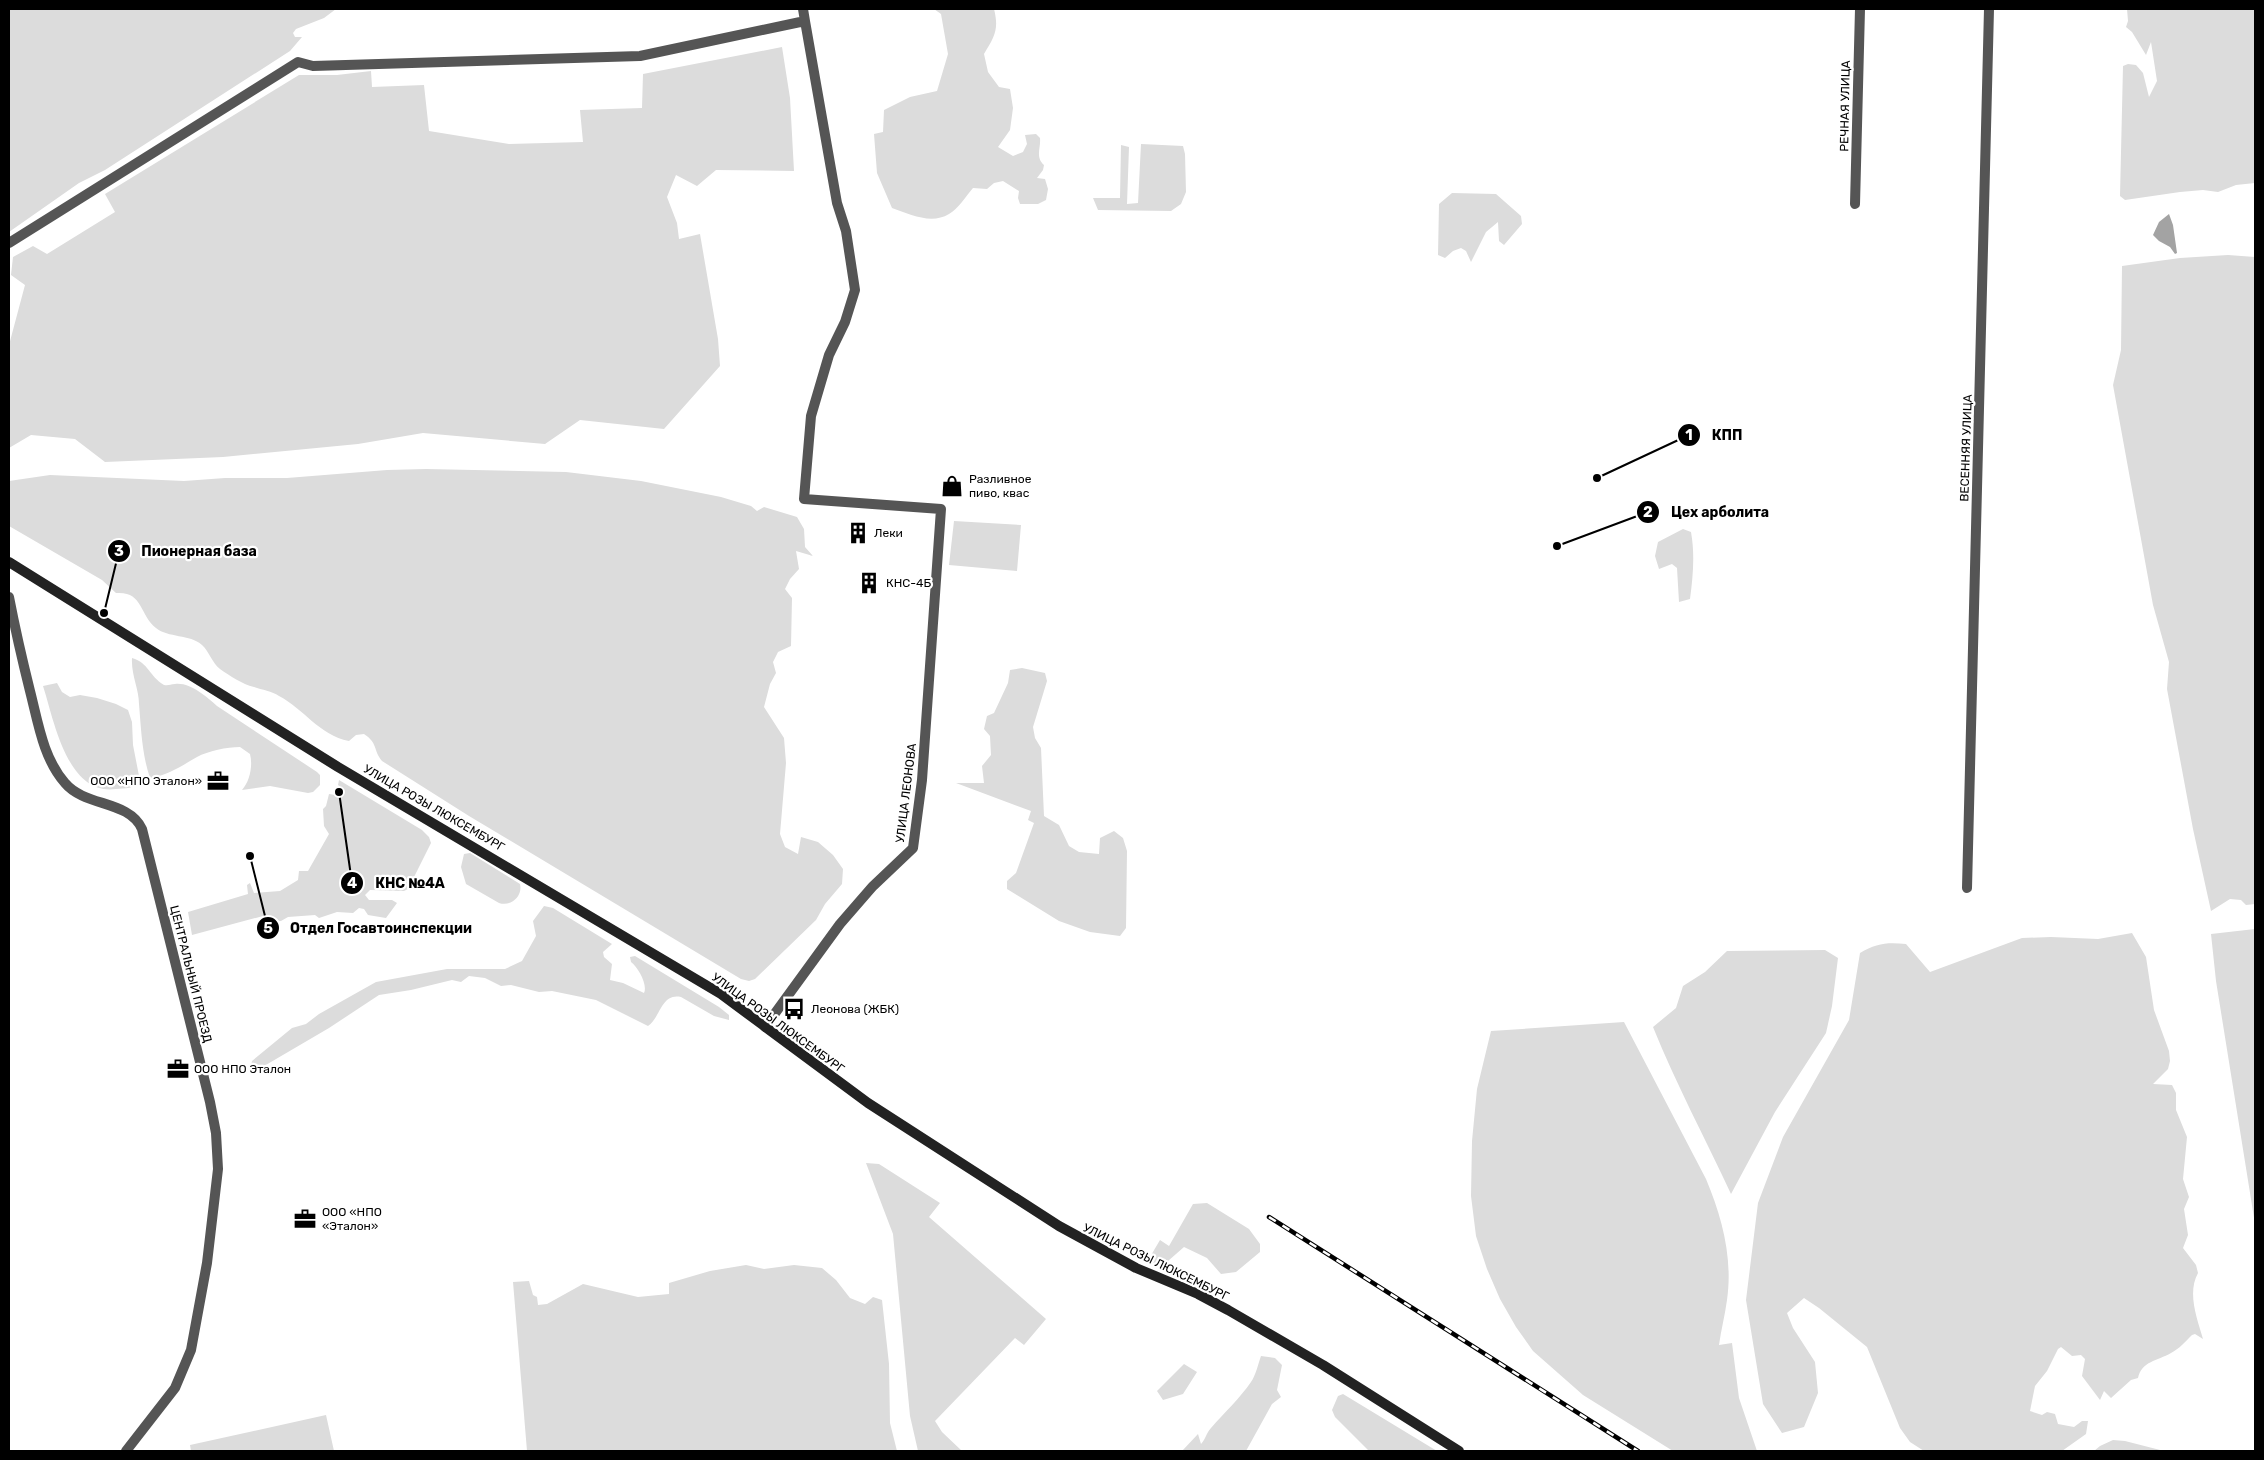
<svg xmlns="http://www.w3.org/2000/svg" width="2264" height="1460" viewBox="0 0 2264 1460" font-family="Rubik,sans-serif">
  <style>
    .green { fill: #dcdcdc }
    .water { fill: #a3a3a3 }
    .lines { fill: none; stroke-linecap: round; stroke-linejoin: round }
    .street { stroke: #555; stroke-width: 10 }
    .secondary { stroke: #222; stroke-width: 10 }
    .rail-casing { stroke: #000; stroke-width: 4.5 }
    .rail { stroke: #fff; stroke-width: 2.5; stroke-dasharray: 8; stroke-linecap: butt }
    .labels { text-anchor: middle; stroke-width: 4.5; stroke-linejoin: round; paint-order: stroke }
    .street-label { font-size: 12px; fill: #000; stroke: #fff }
    .poi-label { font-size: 12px; fill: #000; stroke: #fff; text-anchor: start }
    .leader { fill: none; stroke: #000; stroke-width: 2 }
    .callout-dot { fill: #000; stroke: #fff; stroke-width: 2 }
    .mark-label { font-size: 15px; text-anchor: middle; font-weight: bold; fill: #fff }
    .callout-label { font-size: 14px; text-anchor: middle; font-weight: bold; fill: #000; stroke: #fff; stroke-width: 4.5; stroke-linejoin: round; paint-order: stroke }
  </style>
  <rect width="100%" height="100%" fill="#fff"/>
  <!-- green -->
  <path class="green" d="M 9,9 L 336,9 L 324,18 L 296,29 L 293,33 L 295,37 L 302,37 L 290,51 L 105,170 L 79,183 L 9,232 Z
    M 934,9 L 994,9 C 999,29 995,36 984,54 L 988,72 L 999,87 L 1010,89 L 1013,108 L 1010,130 L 998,147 L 1013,156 L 1023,152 L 1027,144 L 1025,135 L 1036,134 L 1040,138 C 1041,148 1035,157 1044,165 L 1043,170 L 1037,178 L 1045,179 L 1048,189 L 1046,200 L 1038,204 L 1020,204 L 1018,198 L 1019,191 L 1003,181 L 994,183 L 987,189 L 973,188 C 966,196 958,209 949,214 C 931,225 910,214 892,208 L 877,173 L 874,134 L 883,132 L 884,110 L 910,97 L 937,91 L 948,54 L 941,14 Z
    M 2127,9 L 2255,9 L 2255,183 L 2236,185 L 2218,192 L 2203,190 L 2180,192 L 2125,200 L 2120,196 L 2123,66 L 2128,64 L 2136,65 L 2143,73 L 2149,97 L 2157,81 L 2151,42 L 2146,55 L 2132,32 L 2126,27 L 2128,21 Z
    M 782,47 L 790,98 L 794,171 L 716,170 L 697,186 L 676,175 L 667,197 L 677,223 L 679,239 L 700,234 L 718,339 L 720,366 L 664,429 L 580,420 L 545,444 L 423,433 L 358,444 L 223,457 L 105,462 L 75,439 L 31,435 L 9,448 L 9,345 L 25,285 L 11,275 L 13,257 L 33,246 L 47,254 L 115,212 L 105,194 L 299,75 L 337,75 L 371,71 L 372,87 L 424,85 L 429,131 L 509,144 L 583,142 L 580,110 L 642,108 L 643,74 Z
    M 1141,144 L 1183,146 L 1185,154 L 1186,192 L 1181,204 L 1171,211 L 1098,210 L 1093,198 L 1120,198 L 1121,145 L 1129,147 L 1127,204 L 1138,203 Z
    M 1452,193 L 1496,194 L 1521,216 L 1522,224 L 1504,245 L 1499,241 L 1498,222 L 1486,232 L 1471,262 L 1466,251 L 1461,248 L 1453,251 L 1445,258 L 1438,255 L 1439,204 Z
    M 2228,255 L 2255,257 L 2255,904 L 2246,905 L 2241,900 L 2230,899 L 2211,911 L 2193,829 L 2167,689 L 2169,662 L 2153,605 L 2113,385 L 2121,350 L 2122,266 L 2180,258 Z
    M 426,469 L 566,472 L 641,481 L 721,497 L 751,506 L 757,511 L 764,507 L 797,517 L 804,529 L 805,547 L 813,556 L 796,551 L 799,569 L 790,579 L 785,589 L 792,598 L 791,646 L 778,652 L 773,662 L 776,673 L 770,684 L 764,707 L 784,738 L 786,763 L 780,834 L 785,847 L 798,854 L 801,837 L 818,842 L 833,855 L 843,869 L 842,884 L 825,904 L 816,920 L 755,979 L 749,981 L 741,979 L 469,816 L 382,761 C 373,750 378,743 364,734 L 356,735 L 349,741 C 319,735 304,709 279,696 C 272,691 262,690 254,687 C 242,684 230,676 220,669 C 212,663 209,651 202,645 C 190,634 168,638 156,628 C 139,614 143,591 116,593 L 102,580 L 9,526 L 9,481 L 50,475 L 184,481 L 225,478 L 287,478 L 387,470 Z
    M 954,521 L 1021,525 L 1017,571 L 949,565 Z
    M 1683,529 L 1691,532 C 1695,554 1693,577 1690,599 L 1679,602 L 1677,568 L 1672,564 L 1659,569 L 1655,556 L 1658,542 Z
    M 132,658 C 149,663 149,676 164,685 C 169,686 170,684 175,684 C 190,682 207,697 217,706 L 317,772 L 320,775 L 320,785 L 313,792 L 308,793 L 270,786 L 242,790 C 250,781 253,765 250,754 L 240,747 C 227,747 208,751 197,757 C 181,766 169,775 150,778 C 142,755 141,728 139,704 C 139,689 131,675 132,658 Z
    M 1022,668 L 1045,673 L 1047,681 L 1033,727 L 1035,738 L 1041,748 L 1044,816 L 1059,825 L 1069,846 L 1079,852 L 1099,854 L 1100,838 L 1114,831 L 1123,838 L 1127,851 L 1126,928 L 1120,936 L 1090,932 L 1059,921 L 1007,889 L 1007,881 L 1016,873 L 1034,823 L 1028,820 L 1031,811 L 956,783 L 984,783 L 982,766 L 991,755 L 990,736 L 984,729 L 987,716 L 994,713 L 1008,683 L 1010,670 Z
    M 57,683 L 62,692 L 70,697 L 80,695 L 97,698 L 116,704 L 128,710 L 132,722 L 133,745 L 140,781 C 135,789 125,788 116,789 C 67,796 54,720 43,686 Z
    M 339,780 L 422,830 L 429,837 L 431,843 L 408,889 L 404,891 L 370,890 L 365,895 L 369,900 L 392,900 L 397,903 L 386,918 L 368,915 L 364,909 L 359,908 L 353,913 L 337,912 L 319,918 L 315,915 L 288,917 L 281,921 L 269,922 L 263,916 L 192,935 L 188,912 L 248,894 L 247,885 L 250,883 L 254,893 L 280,891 L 298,880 L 299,871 L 308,871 L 329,834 L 324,826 L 323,809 L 326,806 L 329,794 L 341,796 L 344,790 L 338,785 Z
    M 470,853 L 520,884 C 523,896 511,907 499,903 L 466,884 L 461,867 L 464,854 Z
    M 544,906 L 553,908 L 612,944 L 603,952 L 604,957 L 612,964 L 610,980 L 623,983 L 644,993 C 648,985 638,967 631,962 L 630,957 L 635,956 L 719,1007 L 729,1015 L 729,1020 L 714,1016 L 681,997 C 661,993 661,1017 648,1026 L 596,1000 L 552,991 L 539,992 L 511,985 L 501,986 L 485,978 L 469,976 L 461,982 L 452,980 L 411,990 L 379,995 L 329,1028 L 259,1069 L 251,1066 L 252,1061 L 292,1028 L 306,1024 L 319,1014 L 376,982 L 447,969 L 505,969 L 522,961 L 536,936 L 533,921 Z
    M 2255,929 L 2255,1224 L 2216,981 L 2211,934 Z
    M 2132,933 L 2146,957 L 2154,1010 L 2169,1051 L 2170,1061 L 2168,1069 L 2153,1084 L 2172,1085 L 2176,1093 L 2176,1110 L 2187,1137 L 2183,1179 L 2189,1197 L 2184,1209 L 2188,1235 L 2183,1248 L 2196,1265 L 2198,1273 C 2187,1293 2197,1318 2203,1339 L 2195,1334 L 2192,1335 C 2186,1341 2179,1349 2171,1353 C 2157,1361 2142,1361 2138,1378 L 2131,1380 L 2111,1398 L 2104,1391 L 2100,1400 L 2082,1376 L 2085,1359 L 2081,1355 L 2072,1356 L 2061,1347 L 2058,1349 L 2047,1371 L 2035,1386 L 2030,1411 L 2042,1415 L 2047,1412 L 2055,1414 L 2058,1424 L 2074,1427 L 2082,1421 L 2088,1421 L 2086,1434 L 2062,1451 L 1924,1451 L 1910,1442 L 1900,1428 L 1867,1347 L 1819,1308 L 1804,1298 L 1787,1313 L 1793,1328 L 1815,1362 L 1818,1393 L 1804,1427 L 1782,1433 L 1763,1404 L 1746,1300 L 1758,1203 L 1783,1137 L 1849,1020 L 1860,953 C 1876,943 1888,942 1906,944 L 1930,972 L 2022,938 L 2051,937 L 2098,939 Z
    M 1825,950 L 1838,958 L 1832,1006 L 1826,1033 L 1775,1112 L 1731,1194 C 1705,1138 1676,1084 1653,1027 L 1676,1008 L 1683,986 L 1705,972 L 1727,951 Z
    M 1624,1022 L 1706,1179 C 1722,1217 1733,1258 1727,1300 C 1725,1315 1721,1330 1719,1345 L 1732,1343 L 1739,1398 L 1757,1451 L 1673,1451 L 1583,1395 L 1533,1351 L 1516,1327 L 1500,1299 L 1487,1269 L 1476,1236 L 1471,1196 L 1472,1141 L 1477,1089 L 1491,1031 Z
    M 866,1163 L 879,1164 L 940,1203 L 929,1217 L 1046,1319 L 1024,1345 L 1015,1338 L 935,1421 L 942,1432 L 962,1451 L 918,1451 L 910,1416 L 893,1234 Z
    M 1207,1203 L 1249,1229 L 1260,1244 L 1260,1252 L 1236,1272 L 1221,1274 L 1207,1258 L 1184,1247 L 1168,1261 L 1155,1265 L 1147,1262 L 1160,1240 L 1169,1246 L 1193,1204 Z
    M 746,1265 L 764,1269 L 794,1265 L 822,1268 L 836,1280 L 850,1298 L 865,1304 L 873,1297 L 882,1300 L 889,1364 L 890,1423 L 897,1451 L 527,1451 L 513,1282 L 529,1281 L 533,1295 L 537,1297 L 538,1305 L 547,1304 L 583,1284 L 638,1297 L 669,1294 L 669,1283 L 710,1271 Z
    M 1261,1356 L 1275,1358 L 1282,1365 L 1277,1390 L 1281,1397 L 1272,1404 L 1246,1451 L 1182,1451 L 1198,1434 L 1201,1444 C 1206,1439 1206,1433 1211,1428 C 1224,1413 1240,1398 1251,1382 C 1256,1375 1258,1364 1261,1356 Z
    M 1184,1364 L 1197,1372 L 1183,1394 L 1163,1400 L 1157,1391 Z
    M 1343,1394 L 1437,1451 L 1369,1451 L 1335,1417 L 1332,1410 L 1338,1396 Z
    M 326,1415 L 334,1451 L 191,1451 L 190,1445 Z
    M 2113,1440 L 2125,1441 L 2164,1451 L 2094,1451 L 2100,1446 Z"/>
  <!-- water -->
  <path class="water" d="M 2169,214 L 2173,225 L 2177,253 L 2175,254 L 2170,247 L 2159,241 L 2153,235 L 2159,222 Z"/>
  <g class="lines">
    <!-- street -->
    <path class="street" d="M 1855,204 L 1860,9
      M 9,243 L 298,62 L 313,66 L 640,56 L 805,21 L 803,9
      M 9,597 C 15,628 22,659 30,691 C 38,722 43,758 65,783 C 85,807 129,800 142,829 L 210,1102 L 216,1133 L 218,1169 L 207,1263 L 191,1350 L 175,1388 L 126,1451
      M 1967,888 L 1989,9
      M 765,1027 L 840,924 L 873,886 L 913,848 L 922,780 L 941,509 L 804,499 L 811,416 L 829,355 L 845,322 L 855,290 L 846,231 L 837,203 L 805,21"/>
    <!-- secondary -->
    <path class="secondary" d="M 9,562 L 338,767 L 721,994 L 868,1103 L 1059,1226 L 1136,1268 L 1198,1294 L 1228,1310 L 1323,1365 L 1459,1451"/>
    <!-- rail casing -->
    <g class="rail-casing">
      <path id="rail" d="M 1269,1217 L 1638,1451"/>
    </g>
    <!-- rail -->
    <use href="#rail" class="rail"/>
  </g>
  <!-- icons -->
  <defs>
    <g id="shop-bare" transform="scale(1.725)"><path d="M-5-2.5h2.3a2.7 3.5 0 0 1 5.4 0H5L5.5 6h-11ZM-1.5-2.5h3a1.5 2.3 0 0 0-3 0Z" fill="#000" stroke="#fff" stroke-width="2.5" paint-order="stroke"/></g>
    <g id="building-bare" transform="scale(1.725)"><path d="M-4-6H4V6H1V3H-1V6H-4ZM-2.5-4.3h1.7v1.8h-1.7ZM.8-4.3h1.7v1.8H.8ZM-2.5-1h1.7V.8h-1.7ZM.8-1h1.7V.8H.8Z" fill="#000" stroke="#fff" stroke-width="2.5" paint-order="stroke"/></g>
    <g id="office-bare" transform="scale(1.725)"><path d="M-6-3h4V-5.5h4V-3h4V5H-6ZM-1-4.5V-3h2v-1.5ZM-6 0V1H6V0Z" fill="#000" stroke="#fff" stroke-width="2.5" paint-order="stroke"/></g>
    <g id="bus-bare" transform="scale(1.725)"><path d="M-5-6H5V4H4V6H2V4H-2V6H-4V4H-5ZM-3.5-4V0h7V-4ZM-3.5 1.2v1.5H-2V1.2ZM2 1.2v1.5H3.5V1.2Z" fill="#000" stroke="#fff" stroke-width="2.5" paint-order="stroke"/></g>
  </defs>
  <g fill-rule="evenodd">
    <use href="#shop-bare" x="952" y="486"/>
    <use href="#building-bare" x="858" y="533"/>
    <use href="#building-bare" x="869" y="583"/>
    <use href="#office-bare" x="218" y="781"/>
    <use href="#bus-bare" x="794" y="1009"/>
    <use href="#office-bare" x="178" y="1069"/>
    <use href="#office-bare" x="305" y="1219"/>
  </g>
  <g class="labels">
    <!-- street labels -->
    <g class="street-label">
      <text transform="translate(1845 106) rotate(-89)" y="4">РЕЧНАЯ УЛИЦА</text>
      <text transform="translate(1966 448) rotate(-88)" y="4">ВЕСЕННЯЯ УЛИЦА</text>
      <text transform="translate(906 793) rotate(-83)" y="4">УЛИЦА ЛЕОНОВА</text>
      <text transform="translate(434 808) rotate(30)" y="4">УЛИЦА РОЗЫ ЛЮКСЕМБУРГ</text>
      <text transform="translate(191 974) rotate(76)" y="4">ЦЕНТРАЛЬНЫЙ ПРОЕЗД</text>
      <text transform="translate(778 1023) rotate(36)" y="4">УЛИЦА РОЗЫ ЛЮКСЕМБУРГ</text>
      <text transform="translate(1156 1262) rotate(26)" y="4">УЛИЦА РОЗЫ ЛЮКСЕМБУРГ</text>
    </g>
    <!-- poi labels -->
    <g class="poi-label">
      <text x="969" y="483">Разливное<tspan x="969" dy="14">пиво, квас</tspan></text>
      <text x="874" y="537">Леки</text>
      <text x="886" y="587">КНС-4Б</text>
      <text x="202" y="785" text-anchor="end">ООО «НПО Эталон»</text>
      <text x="811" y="1013">Леонова (ЖБК)</text>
      <text x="194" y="1073">ООО НПО Эталон</text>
      <text x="322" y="1216">ООО «НПО<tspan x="322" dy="14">«Эталон»</tspan></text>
    </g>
  </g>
  <!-- callouts -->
  <path class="leader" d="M1597 478L1689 435M1557 546L1648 512M104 613L119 551M339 792L352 883M250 856L268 928"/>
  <g class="callout-dot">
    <circle cx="1597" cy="478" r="5"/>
    <circle cx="1557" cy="546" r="5"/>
    <circle cx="104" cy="613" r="5"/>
    <circle cx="339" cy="792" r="5"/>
    <circle cx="250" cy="856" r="5"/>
    <circle cx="1689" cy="435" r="12"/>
    <circle cx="1648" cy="512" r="12"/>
    <circle cx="119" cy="551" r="12"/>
    <circle cx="352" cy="883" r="12"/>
    <circle cx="268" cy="928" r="12"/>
  </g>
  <g class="mark-label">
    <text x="1689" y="440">1</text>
    <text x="1648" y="517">2</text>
    <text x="119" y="556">3</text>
    <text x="352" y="888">4</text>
    <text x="268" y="933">5</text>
  </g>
  <g class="callout-label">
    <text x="1727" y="440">КПП</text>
    <text x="1720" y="517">Цех арболита</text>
    <text x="199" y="556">Пионерная база</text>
    <text x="410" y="888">КНС №4А</text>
    <text x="381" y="933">Отдел Госавтоинспекции</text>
  </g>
  <!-- border -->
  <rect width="2264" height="1460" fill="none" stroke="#000000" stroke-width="20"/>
</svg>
